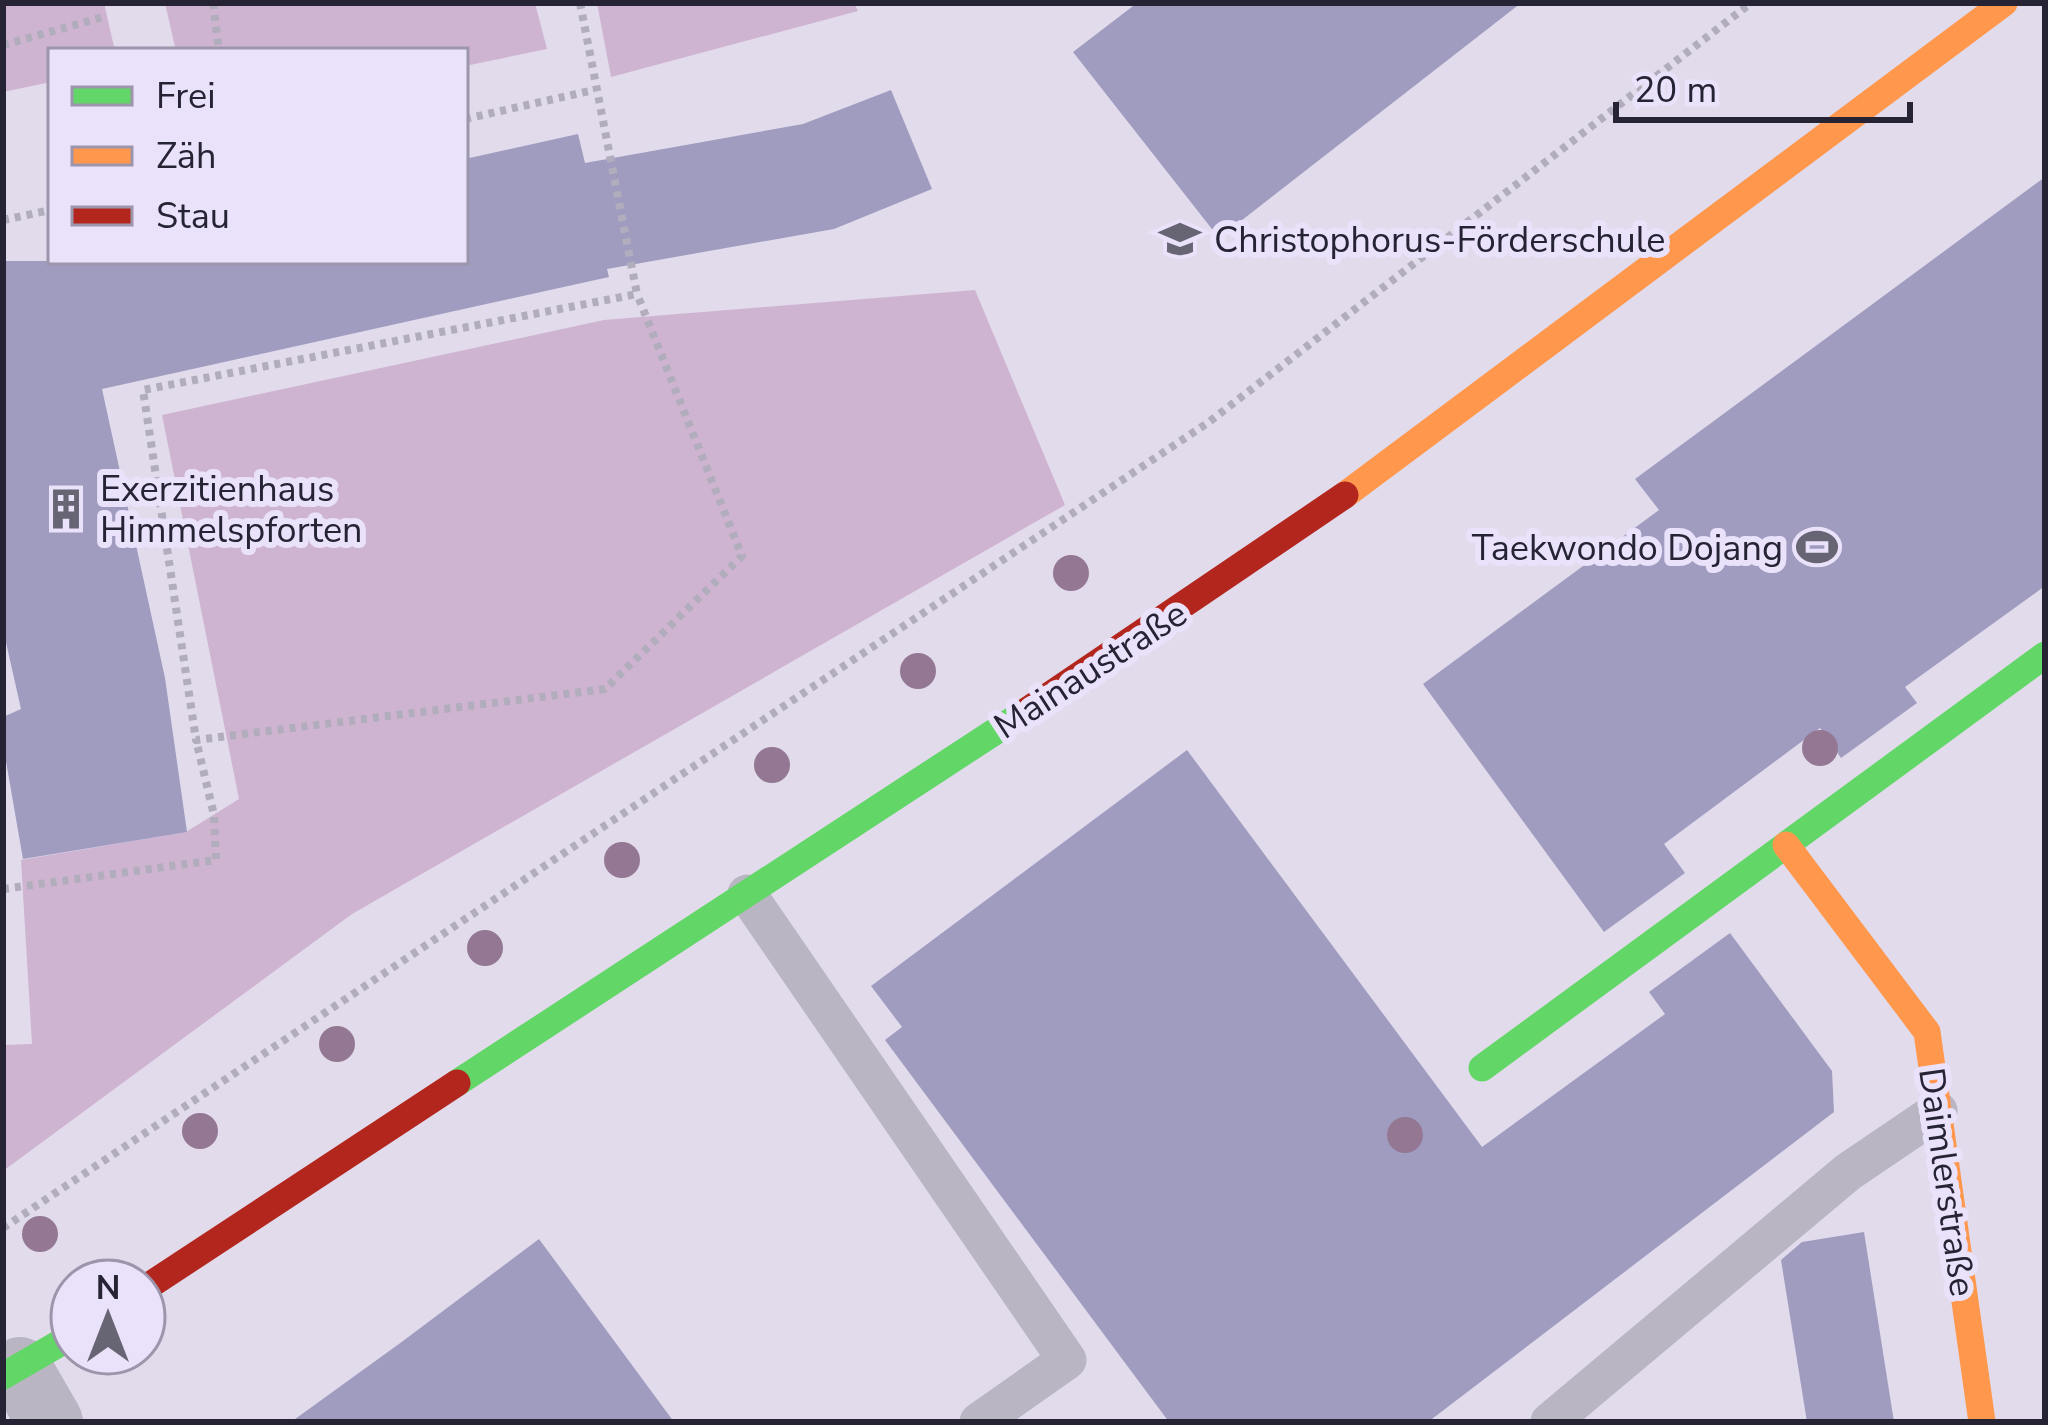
<svg xmlns="http://www.w3.org/2000/svg" width="2048" height="1425" viewBox="0 0 2048 1425" font-family="'Nunito Sans',sans-serif">
  <style>
    .green { fill: #cfb4d1 }
    .building { fill: #a09cc0 }
    .lines { fill: none; stroke-linecap: round; stroke-linejoin: round }
    .path { stroke: #b1adbc; stroke-width: 8; stroke-dasharray: 6 6; stroke-linecap: butt }
    .lane { stroke: #b9b5c3; stroke-width: 39 }
    .street { stroke: #b9b5c3; stroke-width: 66 }
    .fast { stroke: #63d668; stroke-width: 27 }
    .slow { stroke: #ff974d; stroke-width: 27 }
    .jam { stroke: #b3261e; stroke-width: 27 }
    .tree { fill: #937793 }
    .labels { text-anchor: middle; stroke-width: 12; stroke-linejoin: round; paint-order: stroke }
    .poi-label { font-size: 36px; fill: #262434; stroke: #eae1fa; text-anchor: start }
    .street-label { font-size: 36px; fill: #262434; stroke: #eae1fa }
  </style>
  <rect width="100%" height="100%" fill="#e1dbeb"/>
  <!-- green -->
  <path class="green" d="M 3,3 L 104,3 L 115,51 L 51,51 L 51,82 L 3,92 Z
    M 165,3 L 535,3 L 547,49 L 465,66 L 465,51 L 176,51 Z
    M 597,3 L 854,3 L 858,11 L 611,77 Z
    M 975,290 L 1065,505 L 352,914 L 3,1171 L 3,1045 L 32,1044 L 21,860 L 186,832 L 239,799 L 162,415 L 604,320 Z"/>
  <!-- building -->
  <path class="building" d="M 1137,3 L 1521,3 L 1219,238 L 1073,52 Z
    M 891,90 L 932,189 L 834,229 L 607,269 L 609,277 L 102,389 L 165,678 L 187,832 L 23,859 L 3,744 L 3,717 L 21,709 L 3,629 L 3,261 L 465,261 L 465,159 L 578,134 L 585,163 L 803,124 Z
    M 2045,177 L 2045,586 L 1905,687 L 1917,703 L 1841,758 L 1820,728 L 1664,844 L 1685,873 L 1604,932 L 1423,684 L 1659,510 L 1635,479 Z
    M 1187,750 L 1482,1147 L 1665,1014 L 1649,992 L 1730,933 L 1832,1071 L 1834,1112 L 1428,1422 L 1169,1422 L 885,1040 L 902,1027 L 871,986 Z
    M 1864,1232 L 1894,1422 L 1807,1422 L 1781,1260 L 1802,1242 Z
    M 539,1239 L 674,1422 L 291,1422 L 403,1341 Z"/>
  <g class="lines">
    <!-- path -->
    <path class="path" d="M 213,3 L 219,51
      M 580,3 L 637,294 L 143,390 L 196,740 L 605,689 L 742,556 L 637,294
      M 3,45 L 107,16
      M 465,119 L 594,90
      M 3,220 L 51,210
      M 3,889 L 216,860 L 214,815 L 196,740
      M 3,1228 L 1209,422 L 1751,3"/>
    <!-- lane -->
    <path class="lane" d="M 747,894 L 1067,1360 L 979,1422
      M 1550,1422 L 1848,1172 L 1938,1111"/>
    <!-- street -->
    <path class="street" d="M 20,1370 L 50,1422"/>
    <!-- fast -->
    <path class="fast" d="M 1482,1068 L 2045,655
      M 457,1083 L 1028,710
      M 3,1376 L 72,1336"/>
    <!-- slow -->
    <path class="slow" d="M 1345,495 L 2004,3
      M 1786,845 L 1927,1032 L 1982,1422"/>
    <!-- jam -->
    <path class="jam" d="M 1028,710 L 1345,495
      M 144,1289 L 457,1083"/>
  </g>
  <!-- trees -->
  <g class="tree">
    <circle cx="1071" cy="573" r="18"/>
    <circle cx="918" cy="671" r="18"/>
    <circle cx="1820" cy="748" r="18"/>
    <circle cx="772" cy="765" r="18"/>
    <circle cx="622" cy="860" r="18"/>
    <circle cx="485" cy="948" r="18"/>
    <circle cx="337" cy="1044" r="18"/>
    <circle cx="200" cy="1131" r="18"/>
    <circle cx="1405" cy="1135" r="18"/>
    <circle cx="40" cy="1234" r="18"/>
  </g>
  <!-- icons -->
  <defs>
    <g id="school-bare" transform="scale(3.24)"><path d="M0-5L7-2L0 1L-7-2ZM-4 1L0 2.5L4 1V4Q0 6-4 4Z" fill="#676474" stroke="#eae1fa" stroke-width="2.5" paint-order="stroke"/></g>
    <g id="building-bare" transform="scale(3.24)"><path d="M-4-6H4V6H1V3H-1V6H-4ZM-2.5-4.3h1.7v1.8h-1.7ZM.8-4.3h1.7v1.8H.8ZM-2.5-1h1.7V.8h-1.7ZM.8-1h1.7V.8H.8Z" fill="#676474" stroke="#eae1fa" stroke-width="2.5" paint-order="stroke"/></g>
    <g id="stadium-bare" transform="scale(3.24)"><path d="M0-5a6.5 5 0 1 0 0 10a6.5 5 0 1 0 0-10ZM-3.5-1.8h7v3.6h-7Z" fill="#676474" stroke="#eae1fa" stroke-width="2.5" paint-order="stroke"/></g>
  </defs>
  <g fill-rule="evenodd">
    <use href="#school-bare" x="1180" y="239"/>
    <use href="#building-bare" x="66" y="509"/>
    <use href="#stadium-bare" x="1817" y="547"/>
  </g>
  <g class="labels">
    <!-- poi labels -->
    <g class="poi-label">
      <text x="1214" y="252">Christophorus-Förderschule</text>
      <text x="100" y="501">Exerzitienhaus<tspan x="100" dy="41">Himmelspforten</tspan></text>
      <text x="1783" y="560" text-anchor="end">Taekwondo Dojang</text>
    </g>
    <!-- street labels -->
    <g class="street-label">
      <text transform="translate(1090 669) rotate(-33)" y="13">Mainaustraße</text>
      <text transform="translate(1948 1182) rotate(82)" y="13">Daimlerstraße</text>
    </g>
  </g>
  <!-- border -->
  <rect width="2048" height="1425" fill="none" stroke="#262434" stroke-width="12"/>
  <!-- legend -->
  <rect x="48" y="48" width="420" height="216" fill="#eae1fa" stroke="#9c95ab" stroke-width="3"/>
  <rect x="72" y="87" width="60" height="18" fill="#63d668" stroke="#9c95ab" stroke-width="3"/>
  <text x="156" y="108" font-size="36" fill="#262434">Frei</text>
  <rect x="72" y="147" width="60" height="18" fill="#ff974d" stroke="#9c95ab" stroke-width="3"/>
  <text x="156" y="168" font-size="36" fill="#262434">Zäh</text>
  <rect x="72" y="207" width="60" height="18" fill="#b3261e" stroke="#9c95ab" stroke-width="3"/>
  <text x="156" y="228" font-size="36" fill="#262434">Stau</text>
  <!-- north arrow -->
  <g transform="translate(108 1317)"><circle r="57" fill="#eae1fa" stroke="#9c95ab" stroke-width="3"/>
  <path d="M0-9L21 45L0 30L-21 45Z" fill="#676474"/>
  <text y="-18" font-size="33" font-weight="bold" text-anchor="middle" fill="#262434">N</text>
  </g>
  <!-- scale -->
  <path d="M1616 102v18h294v-18" fill="none" stroke="#262434" stroke-width="6"/>
  <text x="1634" y="102" font-size="36" fill="#262434" stroke="#eae1fa" stroke-width="9" paint-order="stroke">20 m</text>
</svg>
